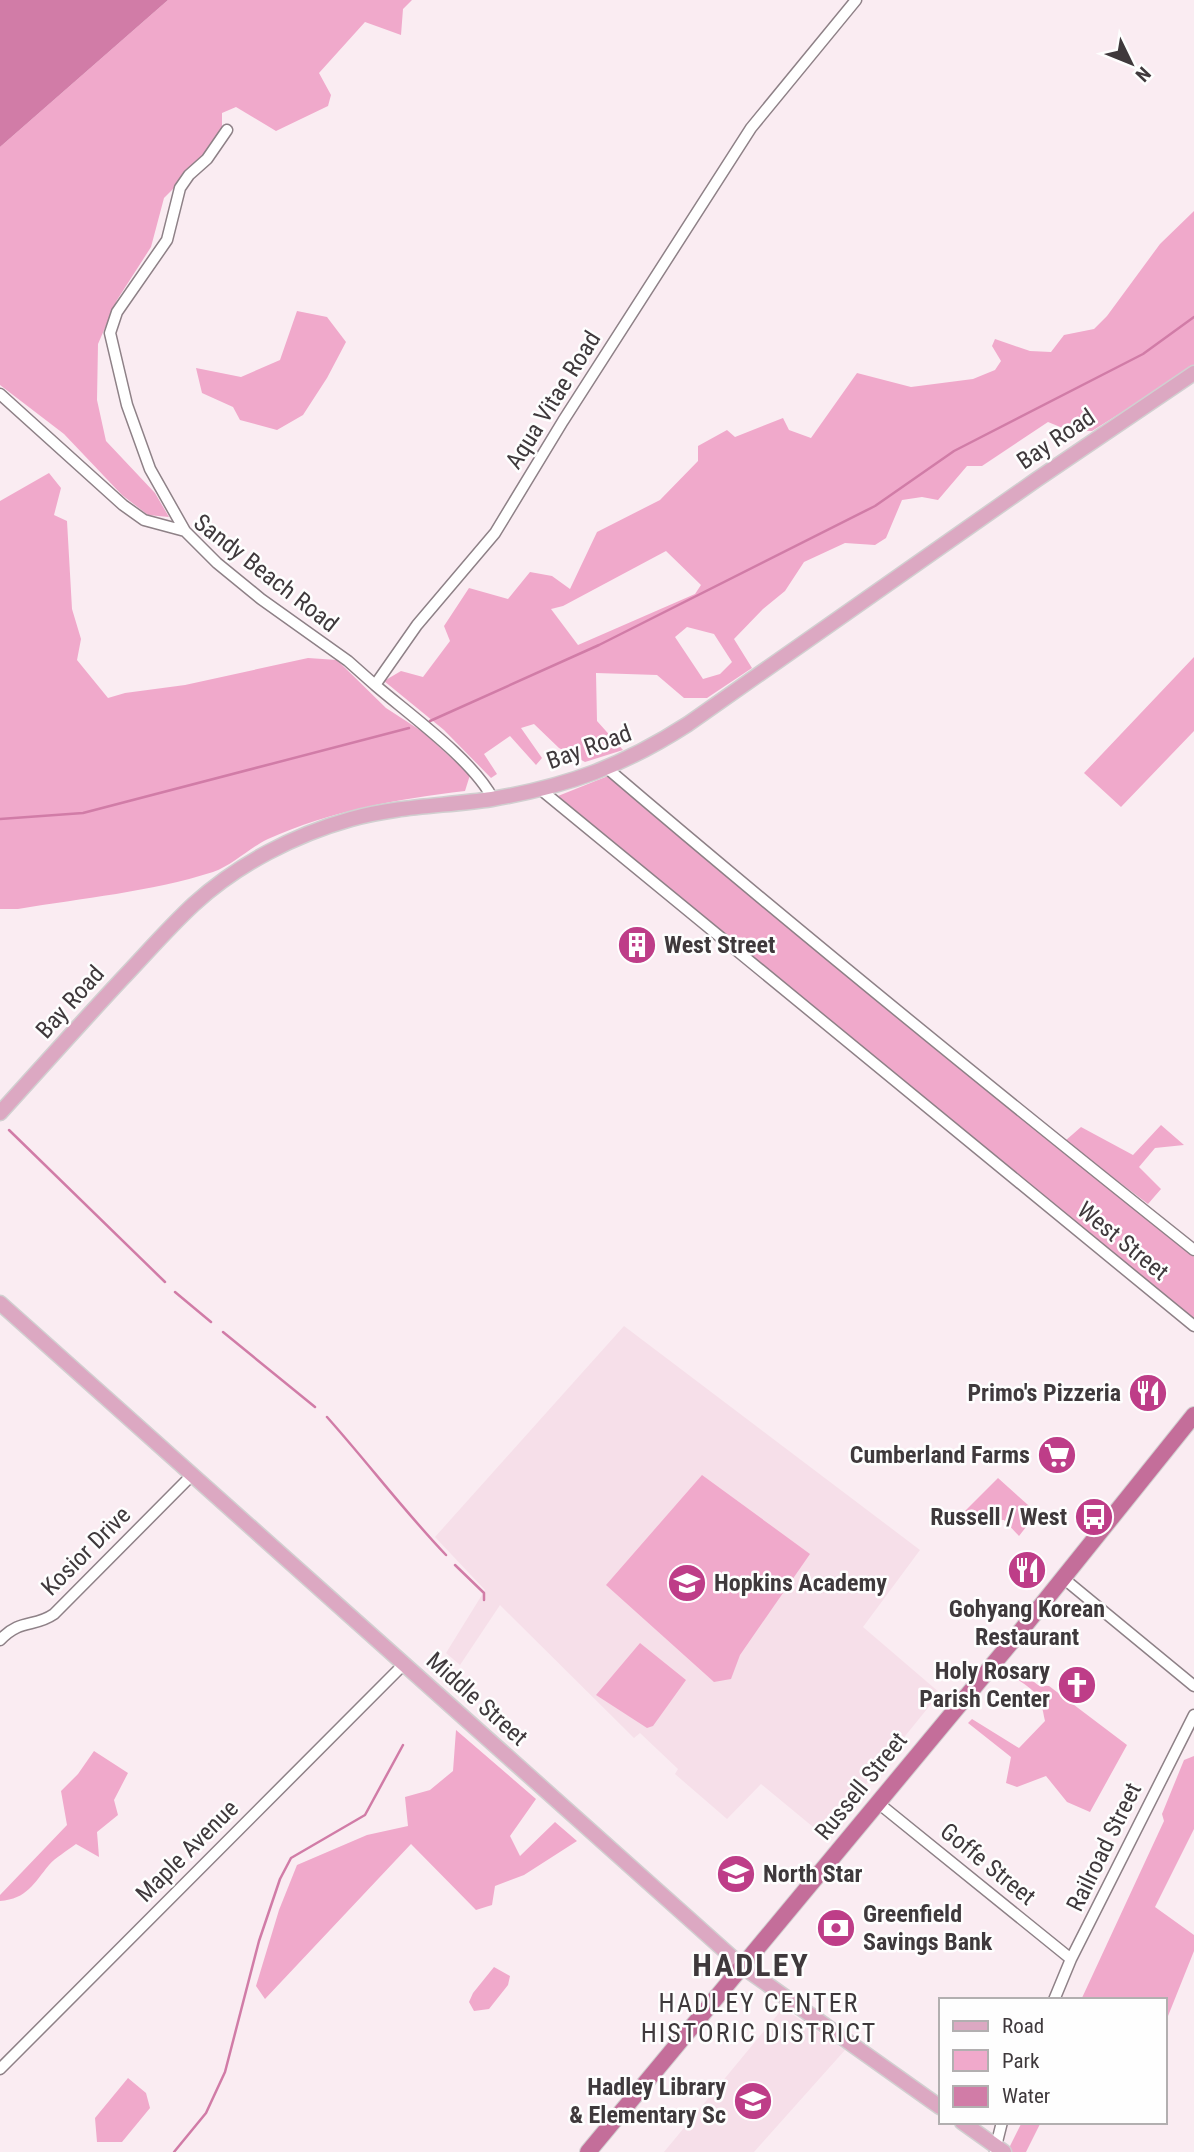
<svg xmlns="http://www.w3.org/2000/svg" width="1194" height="2152" viewBox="0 0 1194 2152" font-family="'Roboto Condensed',sans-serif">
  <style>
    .built { fill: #f6dfe9 }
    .green { fill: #f0a9cb; fill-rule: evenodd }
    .water { fill: #d17ca7 }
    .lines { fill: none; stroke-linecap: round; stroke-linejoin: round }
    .stream { stroke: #d17ca7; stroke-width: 2.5 }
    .minor-casing { stroke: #8e8187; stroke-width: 13 }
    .major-casing { stroke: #d1cfd0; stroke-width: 17 }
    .highway-casing { stroke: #d1cfd0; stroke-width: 18 }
    .minor { stroke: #fff; stroke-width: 10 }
    .major { stroke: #dca8c2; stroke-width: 14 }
    .highway { stroke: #c46e9a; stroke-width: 16 }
    .labels { text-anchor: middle; stroke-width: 5; stroke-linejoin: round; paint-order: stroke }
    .street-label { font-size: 24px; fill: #3f393c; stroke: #fefefe }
    .poi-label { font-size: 24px; font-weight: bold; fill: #3f393c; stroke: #fefefe; text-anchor: end }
    .neighbourhood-label { font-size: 26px; letter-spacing: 2px; fill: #3f393c; stroke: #fefefe }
    .district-label { font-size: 32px; font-weight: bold; letter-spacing: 2px; fill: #3f393c; stroke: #fefefe }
  </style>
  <rect width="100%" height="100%" fill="#faecf2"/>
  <!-- built -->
  <path class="built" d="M 624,1326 L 920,1550 L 863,1627 L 940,1693 L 824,1836 L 761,1784 L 727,1819 L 675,1774 L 678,1769 L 640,1733 L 634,1738 L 500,1605 L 460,1665 L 446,1653 L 485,1590 L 435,1537 Z
    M 783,2008 L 845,2050 L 754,2152 L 664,2152 Z"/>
  <!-- green -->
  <path class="green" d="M 168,0 L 412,0 L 403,9 L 401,35 L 365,22 L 319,73 L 331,95 L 328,106 L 276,131 L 236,107 L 222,113 L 222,146 L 201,161 L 164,198 L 151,247 L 117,300 L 98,344 L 97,400 L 106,441 L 155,493 L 169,517 L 148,515 L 122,495 L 64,434 L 0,385 L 0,147 Z
    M 1194,211 L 1194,367 L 1092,431 L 1070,431 L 1048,422 L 982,466 L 967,466 L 938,500 L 922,497 L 902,500 L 886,538 L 875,545 L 845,543 L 804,562 L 785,591 L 763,609 L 734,639 L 752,668 L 707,698 L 684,698 L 657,675 L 596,673 L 597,721 L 623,750 L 585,762 L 559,748 L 534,724 L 521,728 L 542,758 L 536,765 L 510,736 L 484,754 L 497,774 L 491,778 L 444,730 L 384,681 L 401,671 L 423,677 L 450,641 L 444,626 L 469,588 L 508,599 L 530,572 L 552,576 L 570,589 L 597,532 L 660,500 L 698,461 L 698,446 L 727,430 L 735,437 L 783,418 L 789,430 L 811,438 L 857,373 L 911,387 L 973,379 L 995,370 L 1001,361 L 992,346 L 995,339 L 1030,351 L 1051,352 L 1064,335 L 1094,329 L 1107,316 L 1160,244 ZM 666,551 L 701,585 L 695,594 L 578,645 L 551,609 L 563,606 ZM 687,627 L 714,634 L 732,662 L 720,674 L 703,679 L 675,637 Z
    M 297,311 L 327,317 L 346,342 L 327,378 L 303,415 L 277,430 L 240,420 L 233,407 L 202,393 L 196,368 L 241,377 L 280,360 Z
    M 49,473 L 61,488 L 54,515 L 67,521 L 72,609 L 81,639 L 77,660 L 108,698 L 125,693 L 185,685 L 308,658 L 337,660 L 386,708 L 423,732 L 470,775 L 465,791 C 397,799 331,811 268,839 C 249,848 233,865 213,872 C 150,892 83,898 18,909 L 0,909 L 0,501 Z
    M 1194,657 L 1194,731 L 1121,807 L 1084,773 Z
    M 608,776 L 1194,1257 L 1194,1319 L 558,796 Z
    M 1161,1125 L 1184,1145 L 1155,1148 L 1139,1167 L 1161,1189 L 1148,1204 L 1065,1141 L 1081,1127 L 1133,1155 Z
    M 702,1475 L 810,1554 L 740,1655 L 731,1679 L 714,1682 L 606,1585 Z
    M 998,1478 L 1037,1513 L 1019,1536 L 1004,1520 L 957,1519 Z
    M 640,1643 L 686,1680 L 653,1726 L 647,1728 L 596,1695 Z
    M 1021,1672 L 1038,1685 L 1049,1686 L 1127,1745 L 1090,1812 L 1067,1802 L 1046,1776 L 1017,1787 L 1006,1783 L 1011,1757 L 968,1723 L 972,1719 L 1019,1748 L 1045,1721 C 1040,1695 1039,1694 1017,1679 Z
    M 456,1730 L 536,1799 L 510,1836 L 520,1856 L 555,1822 L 577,1841 L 524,1875 L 495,1886 L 492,1905 L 476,1910 L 411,1844 L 265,1999 L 256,1986 L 279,1910 L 297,1865 L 367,1835 L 408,1826 L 405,1797 L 430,1790 L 453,1771 Z
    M 94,1751 L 128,1773 L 114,1800 L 118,1815 L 97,1832 L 99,1857 L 76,1844 C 67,1851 56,1857 49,1865 C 34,1883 27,1899 0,1901 L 0,1895 L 67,1825 L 61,1791 L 78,1774 Z
    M 1194,1756 L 1194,1829 L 1155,1907 L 1194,1935 L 1194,1951 L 1164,2026 L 1164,2000 L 1081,2000 L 1164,1821 L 1162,1814 L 1184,1760 Z
    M 494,1967 L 510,1976 L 508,1985 L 489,2009 L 474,2011 L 469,2002 L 473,1993 Z
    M 128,2078 L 146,2093 L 150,2108 L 122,2142 L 97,2142 L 95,2118 Z
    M 1022,2122 L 1041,2122 L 1026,2152 L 1007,2152 Z"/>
  <!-- water -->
  <path class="water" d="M 0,0 L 168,0 L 0,147 Z"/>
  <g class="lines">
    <!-- stream -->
    <path class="stream" d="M 430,721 L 599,645 L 875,506 L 954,451 L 1143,354 L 1194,317
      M 0,819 L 83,813 L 409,728
      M 9,1130 L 165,1282
      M 175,1292 L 211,1322
      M 223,1332 L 315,1407
      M 327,1417 C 368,1463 404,1511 446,1555
      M 455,1565 L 484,1593 L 484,1600
      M 174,2152 L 206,2113 L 225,2072 L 259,1941 L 280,1879 L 291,1858 L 365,1815 L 403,1745"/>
    <!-- minor casing -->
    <g class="minor-casing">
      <path id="minor" d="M 0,394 L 123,505 L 144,520 L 185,531 L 217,563 L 261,599 L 348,661 L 375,685
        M 185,531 L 150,469 L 127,405 L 110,333 L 117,312 L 167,240 L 180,188 L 189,175 L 207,159 L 227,130
        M 608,769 C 800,933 996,1092 1194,1250
        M 540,789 L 1194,1326
        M 493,799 C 473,760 410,715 375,685 L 417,625 L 495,533 L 563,421 L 751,128 L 856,0
        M 1063,1578 L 1194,1686
        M 0,1640 C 21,1618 34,1628 54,1614 L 192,1475
        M 877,1802 L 1071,1959
        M 1054,2000 L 1071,1959 L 1194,1715
        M 0,2069 L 404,1664
        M 995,2150 L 1002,2122"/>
    </g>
    <!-- major casing -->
    <g class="major-casing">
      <path id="major" d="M 0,1113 C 40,1069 80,1024 121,980 C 145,955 168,928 194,904 C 238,864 294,835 351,819 C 397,806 445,806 492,799 C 568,786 623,766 688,724 L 1036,480 L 1194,373
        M 0,1303 L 743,1967 L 940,2107
        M 962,2122 L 1004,2152"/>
    </g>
    <!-- highway casing -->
    <g class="highway-casing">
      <path id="highway" d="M 588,2152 L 1019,1633 L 1194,1415"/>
    </g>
    <!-- minor -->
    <use href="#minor" class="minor"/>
    <!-- major -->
    <use href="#major" class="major"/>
    <!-- highway -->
    <use href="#highway" class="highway"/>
  </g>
  <!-- icons -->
  <defs>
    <g id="building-disc" transform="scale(2.0125)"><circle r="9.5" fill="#be3d88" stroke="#fefefe"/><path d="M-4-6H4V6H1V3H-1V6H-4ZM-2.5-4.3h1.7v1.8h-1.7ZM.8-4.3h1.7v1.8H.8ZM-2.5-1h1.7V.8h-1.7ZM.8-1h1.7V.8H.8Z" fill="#fff"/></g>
    <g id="restaurant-disc" transform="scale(2.0125)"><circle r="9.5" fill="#be3d88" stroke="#fefefe"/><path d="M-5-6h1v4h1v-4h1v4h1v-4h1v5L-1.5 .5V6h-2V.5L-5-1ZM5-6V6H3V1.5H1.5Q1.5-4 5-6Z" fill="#fff"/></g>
    <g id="supermarket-disc" transform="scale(2.0125)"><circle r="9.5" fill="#be3d88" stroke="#fefefe"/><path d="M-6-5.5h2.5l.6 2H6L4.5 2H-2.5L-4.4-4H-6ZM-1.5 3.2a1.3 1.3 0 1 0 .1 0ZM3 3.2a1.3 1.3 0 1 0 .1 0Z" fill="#fff"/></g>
    <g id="bus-disc" transform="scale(2.0125)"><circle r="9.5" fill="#be3d88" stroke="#fefefe"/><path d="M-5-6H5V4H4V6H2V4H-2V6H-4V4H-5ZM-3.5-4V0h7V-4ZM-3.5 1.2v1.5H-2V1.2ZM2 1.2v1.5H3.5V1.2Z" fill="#fff"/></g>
    <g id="school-disc" transform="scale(2.0125)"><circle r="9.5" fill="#be3d88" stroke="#fefefe"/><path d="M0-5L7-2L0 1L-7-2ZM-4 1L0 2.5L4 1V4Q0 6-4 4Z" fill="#fff"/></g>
    <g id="church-disc" transform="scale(2.0125)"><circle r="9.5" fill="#be3d88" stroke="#fefefe"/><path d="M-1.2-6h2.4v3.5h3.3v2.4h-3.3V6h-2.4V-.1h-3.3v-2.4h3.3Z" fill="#fff"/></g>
    <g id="bank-disc" transform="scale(2.0125)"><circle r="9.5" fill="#be3d88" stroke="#fefefe"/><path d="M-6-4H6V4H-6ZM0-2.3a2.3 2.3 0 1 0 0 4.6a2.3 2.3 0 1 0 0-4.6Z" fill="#fff"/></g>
  </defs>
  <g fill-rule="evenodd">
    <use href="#building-disc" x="637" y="945"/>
    <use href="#restaurant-disc" x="1148" y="1393"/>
    <use href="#supermarket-disc" x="1057" y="1455"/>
    <use href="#bus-disc" x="1094" y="1517"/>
    <use href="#restaurant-disc" x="1027" y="1570"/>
    <use href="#school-disc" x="687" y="1583"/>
    <use href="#church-disc" x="1077" y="1685"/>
    <use href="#school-disc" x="736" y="1874"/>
    <use href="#bank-disc" x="836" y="1928"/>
    <use href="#school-disc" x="753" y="2101"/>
  </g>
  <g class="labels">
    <!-- street labels -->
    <g class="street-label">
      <text transform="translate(553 400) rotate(-58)" y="8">Aqua Vitae Road</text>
      <text transform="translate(1056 439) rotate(-34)" y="8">Bay Road</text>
      <text transform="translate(266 573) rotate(38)" y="8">Sandy Beach Road</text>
      <text transform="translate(589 747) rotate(-20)" y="8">Bay Road</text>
      <text transform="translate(70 1002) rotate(-48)" y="8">Bay Road</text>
      <text transform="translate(1123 1241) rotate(39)" y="8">West Street</text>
      <text transform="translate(86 1551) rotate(-45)" y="8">Kosior Drive</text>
      <text transform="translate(477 1699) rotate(42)" y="8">Middle Street</text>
      <text transform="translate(861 1786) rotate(-51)" y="8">Russell Street</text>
      <text transform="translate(1104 1847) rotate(-64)" y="8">Railroad Street</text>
      <text transform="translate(187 1851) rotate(-45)" y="8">Maple Avenue</text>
      <text transform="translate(988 1864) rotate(39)" y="8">Goffe Street</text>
    </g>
    <!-- poi labels -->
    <g class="poi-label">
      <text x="664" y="953" text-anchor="start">West Street</text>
      <text x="1121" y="1401">Primo's Pizzeria</text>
      <text x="1030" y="1463">Cumberland Farms</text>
      <text x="1067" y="1525">Russell / West</text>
      <text x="714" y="1591" text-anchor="start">Hopkins Academy</text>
      <text x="1027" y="1617" text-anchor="middle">Gohyang Korean<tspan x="1027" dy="28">Restaurant</tspan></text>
      <text x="1050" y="1679">Holy Rosary<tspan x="1050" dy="28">Parish Center</tspan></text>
      <text x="763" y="1882" text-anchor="start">North Star</text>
      <text x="863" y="1922" text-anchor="start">Greenfield<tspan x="863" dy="28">Savings Bank</tspan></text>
      <text x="726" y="2095">Hadley Library<tspan x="726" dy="28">&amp; Elementary Sc</tspan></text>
    </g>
    <!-- neighbourhood labels -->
    <g class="neighbourhood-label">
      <text x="759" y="2012">HADLEY CENTER<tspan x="759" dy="30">HISTORIC DISTRICT</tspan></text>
    </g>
    <!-- district labels -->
    <g class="district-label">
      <text x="751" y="1976">HADLEY</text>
    </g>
  </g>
  <!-- legend -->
  <rect x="939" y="1998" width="228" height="126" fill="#fefefe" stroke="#b2afb0" stroke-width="2"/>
  <rect x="953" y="2021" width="35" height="10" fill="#dca8c2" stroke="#b2afb0" stroke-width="2"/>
  <text x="1002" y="2033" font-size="21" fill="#3f393c">Road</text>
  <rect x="953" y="2050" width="35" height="21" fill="#f0a9cb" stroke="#b2afb0" stroke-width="2"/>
  <text x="1002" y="2068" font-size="21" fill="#3f393c">Park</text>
  <rect x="953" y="2086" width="35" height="21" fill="#d17ca7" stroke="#b2afb0" stroke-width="2"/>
  <text x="1002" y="2103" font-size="21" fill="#3f393c">Water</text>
  <!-- north arrow -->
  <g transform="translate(1131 63) rotate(133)" stroke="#fefefe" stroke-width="5" paint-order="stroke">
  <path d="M0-5L12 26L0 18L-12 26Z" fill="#3f393c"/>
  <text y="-10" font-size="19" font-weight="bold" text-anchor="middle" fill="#3f393c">N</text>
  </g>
</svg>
